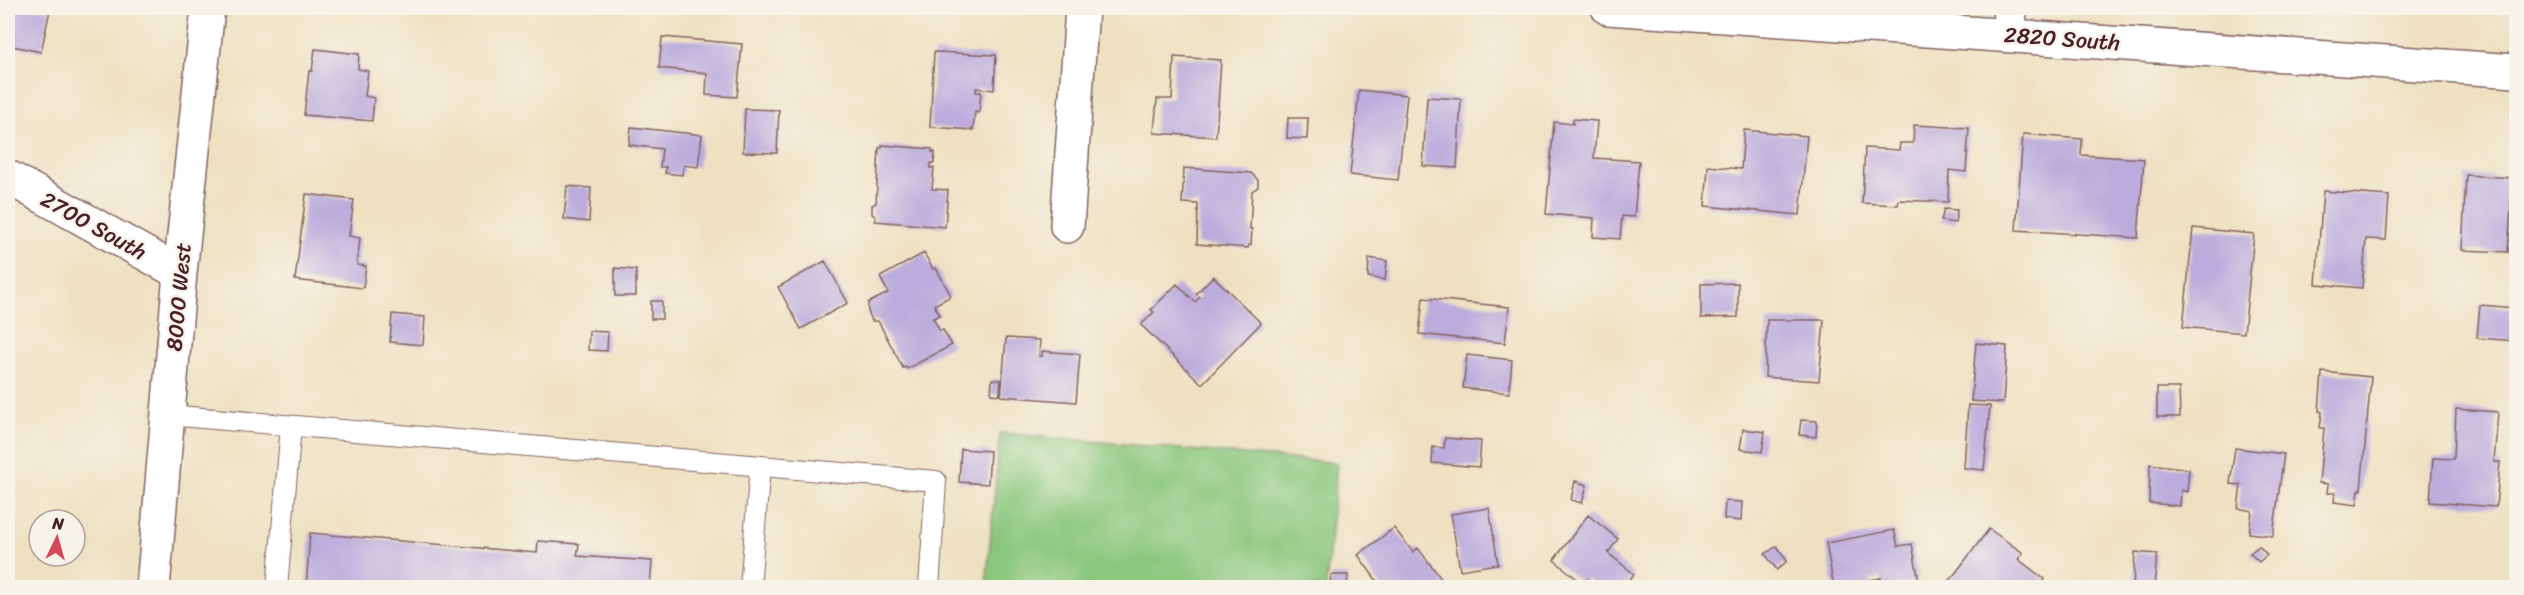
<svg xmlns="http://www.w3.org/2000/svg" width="2524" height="595" viewBox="0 0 2524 595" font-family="Sriracha,sans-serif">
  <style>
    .green { fill: #8ac77d; stroke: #6a7354; stroke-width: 1.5 }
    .building { fill: #bcabdc }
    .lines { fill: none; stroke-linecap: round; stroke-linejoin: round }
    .service-casing { stroke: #836360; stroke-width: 22 }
    .minor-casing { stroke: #836360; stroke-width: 36 }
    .tertiary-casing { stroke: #836360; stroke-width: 36 }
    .service { stroke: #fff; stroke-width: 20 }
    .minor { stroke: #fff; stroke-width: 33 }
    .tertiary { stroke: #fff; stroke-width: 33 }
    .labels { text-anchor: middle; stroke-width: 5; stroke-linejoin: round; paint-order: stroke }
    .street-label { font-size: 22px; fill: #4a1f2b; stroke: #f7f3e8 }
  </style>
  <rect width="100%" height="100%" fill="#f7f3e8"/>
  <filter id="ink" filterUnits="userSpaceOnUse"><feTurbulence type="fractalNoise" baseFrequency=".0167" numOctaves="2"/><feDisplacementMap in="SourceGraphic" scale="12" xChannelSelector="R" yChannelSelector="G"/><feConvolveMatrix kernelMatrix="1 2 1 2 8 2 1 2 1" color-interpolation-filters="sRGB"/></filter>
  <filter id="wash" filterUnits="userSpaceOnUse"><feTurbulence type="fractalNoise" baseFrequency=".008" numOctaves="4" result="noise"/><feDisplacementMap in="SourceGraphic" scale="24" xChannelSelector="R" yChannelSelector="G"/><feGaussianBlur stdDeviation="1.35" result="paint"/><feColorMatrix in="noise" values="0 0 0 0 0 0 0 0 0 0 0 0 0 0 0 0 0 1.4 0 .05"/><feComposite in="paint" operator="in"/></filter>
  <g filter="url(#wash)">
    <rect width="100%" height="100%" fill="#eee1c2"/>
    <!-- green -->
    <path class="green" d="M 1000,433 L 1337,463 L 1326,587 L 986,587 Z"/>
    <g id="blocks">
      <!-- building -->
      <path class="building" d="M 8,8 L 35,8 L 50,10 L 41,52 L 8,45 Z
        M 662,37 L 742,44 L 737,97 L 706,95 L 707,73 L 659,68 Z
        M 315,49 L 359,54 L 358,69 L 368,71 L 365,96 L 374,98 L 372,121 L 304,115 L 309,71 L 312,71 Z
        M 934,52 L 996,55 L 994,90 L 976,88 L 976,92 L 981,92 L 979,113 L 975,112 L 973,130 L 930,127 Z
        M 1174,57 L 1221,60 L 1216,137 L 1154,133 L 1157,99 L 1172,99 Z
        M 1359,90 L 1407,95 L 1398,180 L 1350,175 Z
        M 1427,97 L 1461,99 L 1457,168 L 1423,166 Z
        M 745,109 L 779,110 L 777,153 L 743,152 Z
        M 1288,118 L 1308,118 L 1307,139 L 1287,138 Z
        M 1573,119 L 1597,121 L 1594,158 L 1639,161 L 1634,217 L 1622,216 L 1620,239 L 1593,237 L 1594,218 L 1546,214 L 1554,122 L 1573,124 Z
        M 1914,125 L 1969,128 L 1966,172 L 1949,170 L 1948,202 L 1899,200 L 1898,205 L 1862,203 L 1865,148 L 1899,150 L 1900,143 L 1913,143 Z
        M 631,127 L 702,135 L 698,167 L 684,165 L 682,175 L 665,173 L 666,167 L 660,167 L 662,149 L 629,145 Z
        M 1744,130 L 1807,136 L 1800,215 L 1705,206 L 1708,166 L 1741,169 Z
        M 2023,134 L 2082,139 L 2081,155 L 2144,159 L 2138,238 L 2016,230 Z
        M 882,145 L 932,149 L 932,152 L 935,152 L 934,163 L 931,163 L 930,168 L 934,168 L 932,189 L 948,190 L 945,227 L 875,221 L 876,217 L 872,214 L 872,205 L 876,203 L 879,148 L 882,148 Z
        M 1184,168 L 1251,173 L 1258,180 L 1258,187 L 1252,191 L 1250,229 L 1252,229 L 1251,245 L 1249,245 L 1248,248 L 1197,244 L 1198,204 L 1182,203 Z
        M 2466,175 L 2513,178 L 2508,252 L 2462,250 Z
        M 567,186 L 591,188 L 589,222 L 564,219 Z
        M 2323,191 L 2389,196 L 2386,240 L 2366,239 L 2362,288 L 2316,284 Z
        M 306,194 L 354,200 L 349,236 L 360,238 L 357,265 L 366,266 L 363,288 L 295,280 Z
        M 1944,209 L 1957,210 L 1955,223 L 1941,221 Z
        M 2193,228 L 2254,234 L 2244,333 L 2183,327 Z
        M 924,253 L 933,269 L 936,268 L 951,296 L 934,305 L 940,315 L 933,318 L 940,331 L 943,330 L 952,345 L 907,369 L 906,367 L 903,368 L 878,321 L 872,321 L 868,311 L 868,303 L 888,293 L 880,277 Z
        M 1369,258 L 1387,261 L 1385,280 L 1368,277 Z
        M 825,261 L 848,303 L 801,329 L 778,287 Z
        M 615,268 L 636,270 L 636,296 L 615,296 Z
        M 1213,276 L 1261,323 L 1202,384 L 1141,325 L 1154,312 L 1151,310 L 1177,284 L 1195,302 L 1200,297 L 1196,294 Z
        M 1738,283 L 1738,317 L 1701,318 L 1701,284 Z
        M 1423,298 L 1509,307 L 1505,343 L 1419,334 Z
        M 651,301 L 662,301 L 662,319 L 651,319 Z
        M 2480,305 L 2516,308 L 2516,341 L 2477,338 Z
        M 392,314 L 425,317 L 423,345 L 390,342 Z
        M 1767,320 L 1824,320 L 1819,381 L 1765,377 Z
        M 589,331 L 608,332 L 607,351 L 588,350 Z
        M 1006,338 L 1040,340 L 1039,356 L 1042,356 L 1042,351 L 1080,354 L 1076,402 L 1001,396 Z
        M 1976,343 L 2007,346 L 2003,403 L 1971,401 Z
        M 1467,355 L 1512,360 L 1509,393 L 1463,388 Z
        M 2322,372 L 2371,377 L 2361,490 L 2359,489 L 2357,505 L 2334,502 L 2335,493 L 2327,493 L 2328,484 L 2319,483 L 2324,428 L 2320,428 L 2322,412 L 2319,411 Z
        M 992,379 L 1001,380 L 1000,395 L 991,394 Z
        M 2157,388 L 2179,388 L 2180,417 L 2157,417 Z
        M 1968,405 L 1990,406 L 1984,470 L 1964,468 Z
        M 2456,409 L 2498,412 L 2494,462 L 2500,462 L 2496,507 L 2430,502 L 2433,458 L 2454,459 Z
        M 1801,420 L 1817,421 L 1816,437 L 1799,435 Z
        M 1743,429 L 1765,432 L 1762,452 L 1740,449 Z
        M 1445,438 L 1481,441 L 1479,467 L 1432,463 L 1433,447 L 1444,448 Z
        M 2235,448 L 2284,454 L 2273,536 L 2249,533 L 2252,511 L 2238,508 L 2241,485 L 2230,484 Z
        M 961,449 L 990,451 L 988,484 L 959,482 Z
        M 2150,464 L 2189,469 L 2187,492 L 2181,490 L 2180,506 L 2149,503 Z
        M 1575,481 L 1587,485 L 1582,503 L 1571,500 Z
        M 1725,501 L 1742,502 L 1741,521 L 1724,519 Z
        M 1489,508 L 1498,564 L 1460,570 L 1451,514 Z
        M 1588,515 L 1618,539 L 1608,553 L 1634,574 L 1623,588 L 1598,588 L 1587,579 L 1583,584 L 1554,560 Z
        M 1394,528 L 1413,552 L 1418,548 L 1446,585 L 1442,588 L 1382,588 L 1358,555 Z
        M 1989,529 L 2023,553 L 2018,559 L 2044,579 L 2038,588 L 1944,588 Z
        M 1894,530 L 1898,546 L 1912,544 L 1919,581 L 1882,588 L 1881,578 L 1870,580 L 1871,588 L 1834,588 L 1826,543 Z
        M 310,533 L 537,553 L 538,541 L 579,544 L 577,556 L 652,561 L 650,588 L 306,588 Z
        M 1777,546 L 1787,561 L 1777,570 L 1765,554 Z
        M 2259,546 L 2267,555 L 2259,562 L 2250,553 Z
        M 2135,552 L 2157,554 L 2154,588 L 2133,588 Z
        M 1331,575 L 1348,575 L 1347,588 L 1330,588 Z"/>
    </g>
  </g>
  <g filter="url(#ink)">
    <use href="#blocks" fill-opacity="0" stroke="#836360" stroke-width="1.5"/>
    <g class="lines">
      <!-- service casing -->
      <g class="service-casing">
        <path id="service" d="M 168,415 L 936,481 L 929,588
          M 277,588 L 291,426
          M 750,588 L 760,466"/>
      </g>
      <!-- minor casing -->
      <g class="minor-casing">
        <path id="minor" d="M 2009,34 L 2010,8
          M 1067,226 L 1082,8"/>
      </g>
      <!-- tertiary casing -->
      <g class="tertiary-casing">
        <path id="tertiary" d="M 1608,8 L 2516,71
          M 8,177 L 180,273
          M 153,588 L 180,273 L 208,8"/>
      </g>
      <!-- service -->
      <use href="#service" class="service"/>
      <!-- minor -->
      <use href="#minor" class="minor"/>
      <!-- tertiary -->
      <use href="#tertiary" class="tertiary"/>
    </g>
  </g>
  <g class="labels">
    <!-- street labels -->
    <g class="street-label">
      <text transform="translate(2062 38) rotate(4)" y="8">2820 South</text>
      <text transform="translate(94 225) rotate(29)" y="8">2700 South</text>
      <text transform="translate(178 297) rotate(-85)" y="8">8000 West</text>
    </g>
  </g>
  <!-- margin -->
  <rect width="2524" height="595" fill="none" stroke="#f7f3e8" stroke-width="30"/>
  <!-- north arrow -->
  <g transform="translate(57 538) rotate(5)"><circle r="28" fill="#f7f3e8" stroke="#b29e9c" stroke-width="1.5"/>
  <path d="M0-4.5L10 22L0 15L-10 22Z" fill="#d1495b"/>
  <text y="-9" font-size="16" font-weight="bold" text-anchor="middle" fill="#4a1f2b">N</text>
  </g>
</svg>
